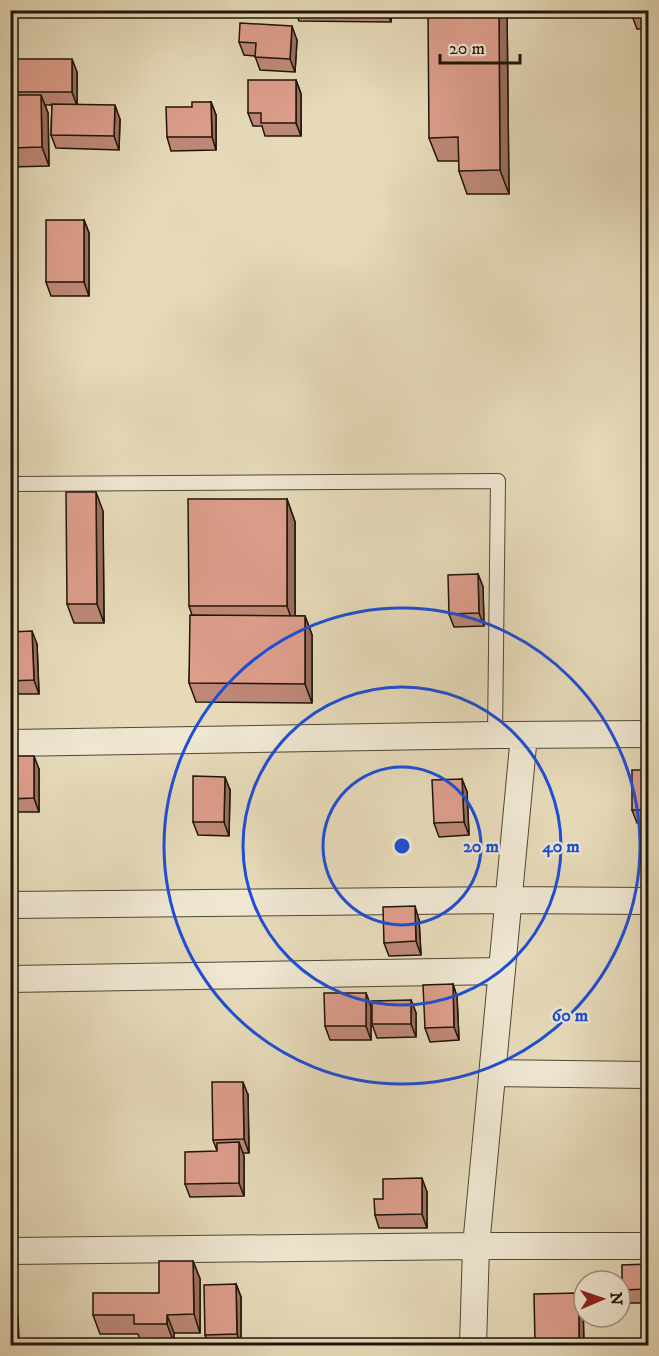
<svg xmlns="http://www.w3.org/2000/svg" width="659" height="1356" viewBox="0 0 659 1356" font-family="'IM FELL DW Pica',serif">
  <style>
    .lines { fill: none; stroke-linecap: round; stroke-linejoin: round }
    .lane-casing { stroke: #504635; stroke-width: 16 }
    .street-casing { stroke: #504635; stroke-width: 28 }
    .lane { stroke: #efe7d2; stroke-width: 14 }
    .street { stroke: #efe7d2; stroke-width: 26 }
    .wall { fill: #be8878; stroke: #1e1509; stroke-width: 1.5 }
    .shaded-wall { fill: #9b6f62; stroke: #1e1509; stroke-width: 1.5 }
    .building { fill: #dd9e8c; stroke: #1e1509; stroke-width: 1.5 }
    .ring { fill: none; stroke: #1d4ed8; stroke-width: 3 }
    .centre { fill: #1d4ed8; stroke: #efe7d2; stroke-width: 3 }
    .ring-label { font-size: 18px; text-anchor: middle; font-weight: bold; fill: #1d4ed8; stroke: #efe7d2; stroke-width: 4.5; stroke-linejoin: round; paint-order: stroke }
  </style>
  <rect width="100%" height="100%" fill="#e6dab9"/>
  <filter id="stains"><feTurbulence type="fractalNoise" baseFrequency=".00333" numOctaves="4"/><feColorMatrix values="0 0 0 0 .2 0 0 0 0 .09 0 0 0 0 .02 0 0 0 .5 -.17"/></filter>
  <radialGradient id="worn" r=".72"><stop offset=".6" stop-color="#630" stop-opacity="0"/><stop offset="1" stop-color="#630" stop-opacity=".3"/></radialGradient>
  <g class="lines">
    <!-- lane casing -->
    <g class="lane-casing">
      <path id="lane" d="M 10,484 L 498,481 L 495,735"/>
    </g>
    <!-- street casing -->
    <g class="street-casing">
      <path id="street" d="M 10,743 L 495,735 L 648,734
        M 10,905 L 508,900 L 648,901
        M 10,979 L 502,971
        M 492,1073 L 648,1075
        M 10,1251 L 476,1246 L 648,1246
        M 473,1346 L 476,1246 L 524,735"/>
    </g>
    <!-- lane -->
    <use href="#lane" class="lane"/>
    <!-- street -->
    <use href="#street" class="street"/>
  </g>
  <!-- wall -->
  <path class="wall" d="M 295,10 L 391,10 L 391,22 L 299,21 Z
    M 507,10 L 509,194 L 467,194 L 459,171 L 459,161 L 438,161 L 429,138 Z
    M 630,10 L 648,10 L 648,29 L 637,29 Z
    M 297,40 L 295,72 L 260,70 L 255,56 L 244,55 L 239,42 Z
    M 10,59 L 77,72 L 77,104 L 120,119 L 119,150 L 56,148 L 51,135 L 52,105 L 45,105 L 48,113 L 49,166 L 10,167 Z
    M 296,80 L 301,94 L 301,136 L 265,136 L 262,126 L 253,126 L 248,113 Z
    M 211,102 L 216,115 L 216,150 L 171,151 L 167,137 L 192,107 Z
    M 84,220 L 89,233 L 89,296 L 51,296 L 46,282 Z
    M 287,499 L 295,522 L 295,616 L 305,616 L 312,635 L 312,703 L 196,702 L 189,683 L 192,615 L 189,606 Z
    M 103,511 L 104,623 L 74,623 L 67,604 Z
    M 478,574 L 483,587 L 484,626 L 454,627 L 449,614 Z
    M 10,632 L 37,644 L 39,694 L 10,694 Z
    M 10,756 L 39,769 L 39,812 L 10,812 Z
    M 648,770 L 648,823 L 637,823 L 632,810 Z
    M 462,779 L 467,792 L 469,835 L 439,837 L 434,823 Z
    M 230,790 L 229,836 L 198,835 L 193,822 Z
    M 419,920 L 421,955 L 389,956 L 384,943 Z
    M 453,984 L 457,997 L 459,1040 L 430,1042 L 425,1028 Z
    M 366,993 L 371,1007 L 371,1040 L 330,1040 L 325,1026 Z
    M 411,1000 L 416,1013 L 416,1037 L 377,1038 L 372,1024 Z
    M 248,1095 L 249,1153 L 243,1153 L 244,1156 L 244,1196 L 190,1197 L 185,1184 L 217,1151 L 213,1140 Z
    M 648,1102 L 648,1163 L 644,1149 Z
    M 427,1192 L 427,1228 L 379,1228 L 375,1215 L 383,1199 Z
    M 193,1261 L 200,1279 L 200,1333 L 174,1333 L 174,1343 L 141,1343 L 138,1334 L 100,1334 L 93,1315 L 159,1293 Z
    M 648,1264 L 648,1303 L 627,1303 L 622,1290 Z
    M 236,1284 L 241,1297 L 241,1346 L 209,1346 L 205,1335 Z
    M 10,1303 L 14,1303 L 18,1316 L 19,1346 L 10,1346 Z
    M 583,1307 L 584,1346 L 536,1346 L 535,1343 Z"/>
  <!-- shaded-wall -->
  <path class="shaded-wall" d="M 386,10 L 391,10 L 391,22 Z
    M 499,10 L 507,10 L 509,194 L 500,170 Z
    M 292,26 L 297,40 L 295,72 L 290,59 Z
    M 72,59 L 77,72 L 77,106 L 72,92 Z
    M 296,80 L 301,94 L 301,136 L 296,123 Z
    M 41,95 L 48,113 L 49,166 L 42,147 Z
    M 211,102 L 216,115 L 216,150 L 212,137 Z
    M 115,105 L 120,119 L 119,150 L 114,136 Z
    M 84,220 L 89,233 L 89,296 L 84,282 Z
    M 96,492 L 103,511 L 104,623 L 97,604 Z
    M 287,499 L 295,522 L 295,629 L 287,606 Z
    M 478,574 L 483,587 L 484,626 L 479,613 Z
    M 305,616 L 312,635 L 312,703 L 305,684 Z
    M 32,631 L 37,644 L 39,694 L 34,680 Z
    M 34,756 L 39,769 L 39,812 L 34,798 Z
    M 225,777 L 230,790 L 229,836 L 224,822 Z
    M 462,779 L 467,792 L 469,835 L 464,822 Z
    M 415,906 L 419,920 L 421,955 L 416,941 Z
    M 453,984 L 457,997 L 459,1040 L 454,1027 Z
    M 366,993 L 371,1007 L 371,1040 L 366,1026 Z
    M 411,1000 L 416,1013 L 416,1037 L 411,1024 Z
    M 243,1082 L 248,1095 L 249,1153 L 244,1139 Z
    M 239,1142 L 244,1156 L 244,1196 L 239,1183 Z
    M 422,1178 L 427,1192 L 427,1228 L 422,1214 Z
    M 193,1261 L 200,1279 L 200,1333 L 194,1314 Z
    M 236,1284 L 241,1297 L 241,1346 L 237,1334 Z
    M 579,1293 L 583,1307 L 584,1346 L 581,1346 L 579,1342 Z
    M 14,1303 L 18,1316 L 19,1346 L 18,1346 L 14,1335 Z
    M 167,1315 L 174,1333 L 174,1343 L 167,1324 Z"/>
  <!-- building -->
  <path class="building" d="M 428,10 L 499,10 L 500,170 L 459,171 L 458,137 L 429,138 Z
    M 240,23 L 292,26 L 290,59 L 255,57 L 256,43 L 239,42 Z
    M 10,59 L 72,59 L 72,92 L 10,92 Z
    M 248,80 L 296,80 L 296,123 L 261,123 L 261,113 L 248,113 Z
    M 10,95 L 41,95 L 42,147 L 10,148 Z
    M 192,102 L 211,102 L 212,137 L 167,137 L 166,107 L 192,107 Z
    M 52,104 L 115,105 L 114,136 L 51,135 Z
    M 46,220 L 84,220 L 84,282 L 46,282 Z
    M 66,492 L 96,492 L 97,604 L 67,604 Z
    M 188,499 L 287,499 L 287,606 L 189,606 Z
    M 478,574 L 479,613 L 449,614 L 448,575 Z
    M 190,615 L 305,616 L 305,684 L 189,683 Z
    M 32,631 L 34,680 L 10,681 L 10,632 Z
    M 10,756 L 34,756 L 34,798 L 10,799 Z
    M 632,770 L 648,770 L 648,810 L 632,810 Z
    M 193,776 L 225,777 L 224,822 L 193,822 Z
    M 462,779 L 464,822 L 434,823 L 432,780 Z
    M 415,906 L 416,941 L 384,943 L 383,907 Z
    M 453,984 L 454,1027 L 425,1028 L 423,985 Z
    M 324,993 L 366,993 L 366,1026 L 325,1026 Z
    M 411,1000 L 411,1024 L 372,1024 L 372,1001 Z
    M 212,1082 L 243,1082 L 244,1139 L 213,1140 Z
    M 642,1102 L 648,1102 L 648,1149 L 644,1149 Z
    M 239,1142 L 239,1183 L 185,1184 L 185,1152 L 217,1151 L 217,1143 Z
    M 422,1178 L 422,1214 L 375,1215 L 374,1199 L 383,1199 L 383,1179 Z
    M 159,1261 L 193,1261 L 194,1314 L 167,1315 L 167,1324 L 134,1324 L 134,1315 L 93,1315 L 93,1293 L 159,1293 Z
    M 648,1264 L 648,1289 L 622,1290 L 622,1265 Z
    M 236,1284 L 237,1334 L 205,1335 L 204,1285 Z
    M 579,1293 L 579,1342 L 535,1343 L 534,1294 Z
    M 10,1303 L 14,1303 L 14,1335 L 10,1335 Z"/>
  <!-- distance rings -->
  <g class="ring">
    <circle cx="402" cy="846" r="79"/>
    <circle cx="402" cy="846" r="159"/>
    <circle cx="402" cy="846" r="238"/>
  </g>
  <circle cx="402" cy="846" r="9" class="centre"/>
  <g class="ring-label">
    <text x="481" y="852">20 m</text>
    <text x="561" y="852">40 m</text>
    <text x="570" y="1021">60 m</text>
  </g>
  <!-- margin -->
  <rect width="659" height="1356" fill="none" stroke="#e6dab9" stroke-width="36"/>
  <rect x="12" y="12" width="635" height="1332" fill="none" stroke="#1e1509" stroke-width="3"/>
  <rect x="18" y="18" width="623" height="1320" fill="none" stroke="#1e1509" stroke-width="1.5"/>
  <!-- north arrow -->
  <g transform="translate(602 1299) rotate(88)"><circle r="28" fill="#efe7d2" stroke="#9b9382" stroke-width="1.5"/>
  <path d="M0-4.5L10 22L0 15L-10 22Z" fill="#8f2418"/>
  <text y="-9" font-size="16" font-weight="bold" text-anchor="middle" fill="#1e1509">N</text>
  </g>
  <!-- scale -->
  <path d="M440 54v9h80v-9" fill="none" stroke="#1e1509" stroke-width="3"/>
  <text x="449" y="54" font-size="18" fill="#1e1509" stroke="#efe7d2" stroke-width="4.5" paint-order="stroke">20 m</text>
  <rect width="100%" height="100%" filter="url(#stains)"/>
  <rect width="100%" height="100%" fill="url(#worn)"/>
</svg>
